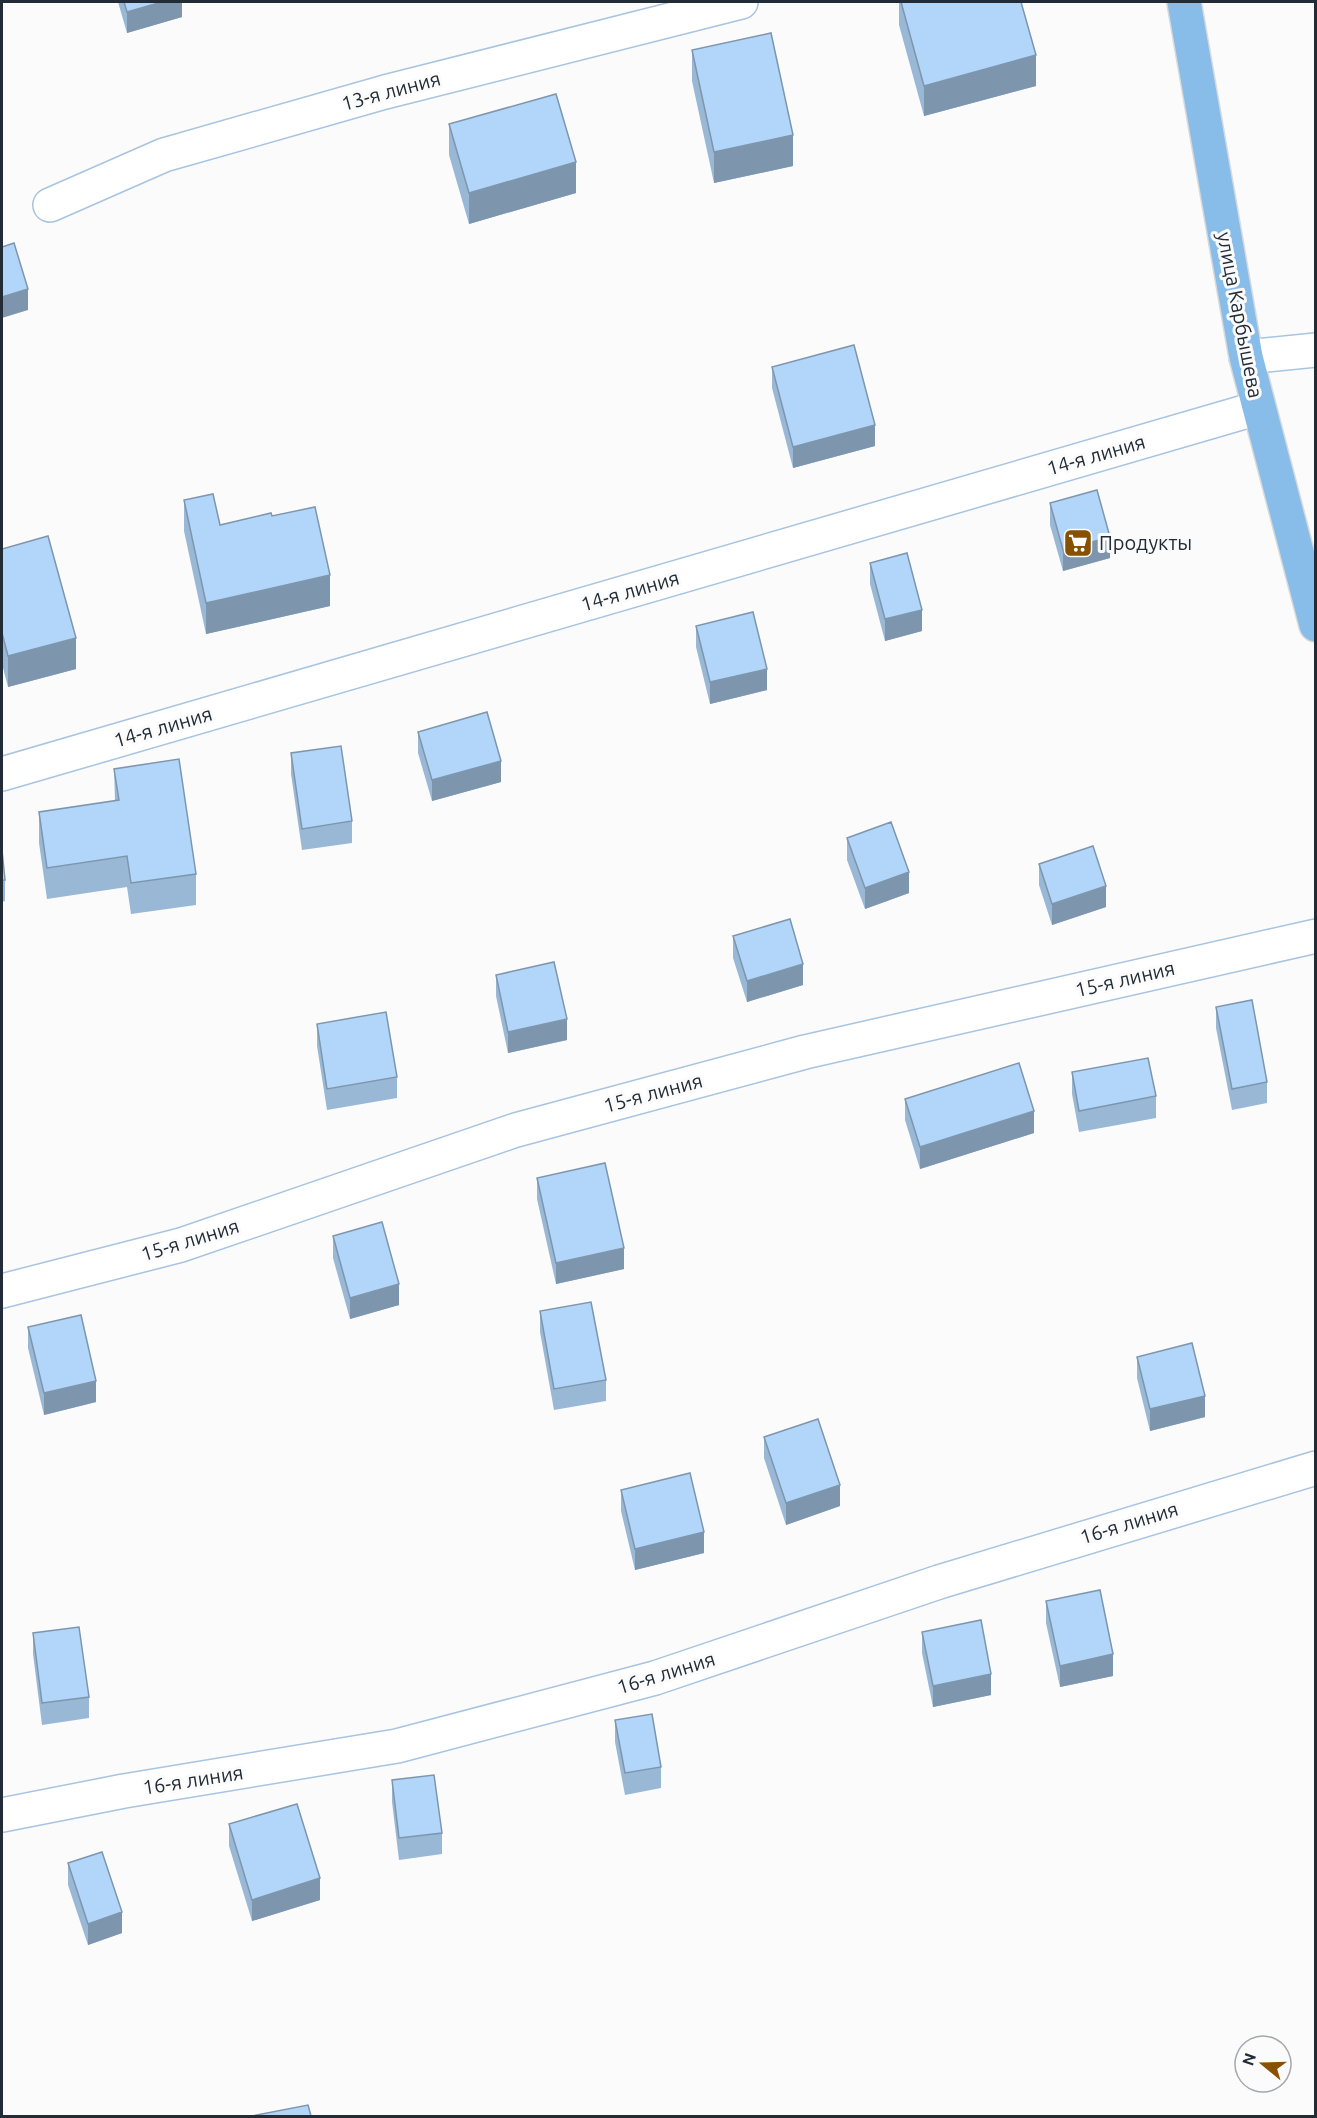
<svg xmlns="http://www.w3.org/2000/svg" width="1317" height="2118" viewBox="0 0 1317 2118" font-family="Ubuntu,sans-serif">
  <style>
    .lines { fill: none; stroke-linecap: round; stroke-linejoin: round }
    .minor-casing { stroke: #a8c4e0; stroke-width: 36 }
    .major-casing { stroke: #d7d9db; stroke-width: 36 }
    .minor { stroke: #fff; stroke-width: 33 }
    .major { stroke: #88bdea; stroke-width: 33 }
    .wall { fill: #99b8d6 }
    .shaded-wall { fill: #7d96ae }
    .building { fill: #b2d6f9; stroke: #7d96ae; stroke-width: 1.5 }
    .labels { text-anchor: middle; stroke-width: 6; stroke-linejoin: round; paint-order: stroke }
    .street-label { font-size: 20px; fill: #212c36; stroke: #fbfbfb }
    .poi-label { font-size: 20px; fill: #212c36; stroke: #fbfbfb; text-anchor: start }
  </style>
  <rect width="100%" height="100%" fill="#fbfbfb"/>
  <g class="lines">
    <!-- minor casing -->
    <g class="minor-casing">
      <path id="minor" d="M 50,205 L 164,155 L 385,92 L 741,2
        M 1246,357 L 1316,350
        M 2,774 L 1258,408
        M 2,1291 L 181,1245 L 516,1130 L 805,1052 L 1316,936
        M 2,1815 L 124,1791 L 397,1746 L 655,1678 L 939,1582 L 1316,1468"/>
    </g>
    <!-- major casing -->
    <g class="major-casing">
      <path id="major" d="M 1184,2 L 1246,357 L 1316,625"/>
    </g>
    <!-- minor -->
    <use href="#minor" class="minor"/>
    <!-- major -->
    <use href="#major" class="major"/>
  </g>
  <!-- wall -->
  <path class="wall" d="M 118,2 L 182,2 L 182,17 L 127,33 Z
    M 899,2 L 1021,2 L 1036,86 L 924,116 L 899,25 Z
    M 692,50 L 793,166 L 714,183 L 692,81 Z
    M 449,124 L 576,193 L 469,224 L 449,155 Z
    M 772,367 L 875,446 L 793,468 L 772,388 Z
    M 184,500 L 220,525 L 272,516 L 330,606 L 206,634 L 184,531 Z
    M 1050,503 L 1110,558 L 1063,571 L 1050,525 Z
    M 2,549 L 76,669 L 8,687 L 2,664 Z
    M 870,563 L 922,631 L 885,641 L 870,584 Z
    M 696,626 L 767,690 L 710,704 L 696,647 Z
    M 418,732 L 501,782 L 432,801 L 418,753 Z
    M 291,753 L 352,821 L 352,843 L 302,850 L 291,774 Z
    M 114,769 L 196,874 L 196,905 L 131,914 L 127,887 L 47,899 L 39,843 L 39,812 L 115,801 Z
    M 847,838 L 909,893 L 865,909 L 847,860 Z
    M 2,850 L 5,880 L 5,901 L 2,902 Z
    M 1039,864 L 1106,907 L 1052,925 L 1039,885 Z
    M 733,936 L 803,985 L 747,1002 L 733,958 Z
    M 496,975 L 567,1040 L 508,1053 L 496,996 Z
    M 1216,1007 L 1267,1082 L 1267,1103 L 1232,1110 L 1216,1028 Z
    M 317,1024 L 397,1077 L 397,1098 L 327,1110 L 317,1046 Z
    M 1072,1072 L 1156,1096 L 1156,1118 L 1079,1132 L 1072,1094 Z
    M 905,1099 L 1034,1133 L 920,1169 L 905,1120 Z
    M 537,1178 L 624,1269 L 556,1284 L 537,1199 Z
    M 333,1236 L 399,1305 L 350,1319 L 333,1258 Z
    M 540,1311 L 606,1380 L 606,1401 L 554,1410 L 540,1332 Z
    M 28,1327 L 96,1402 L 44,1415 L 28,1348 Z
    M 1137,1357 L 1205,1417 L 1150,1431 L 1137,1378 Z
    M 764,1437 L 840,1506 L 786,1525 L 764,1458 Z
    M 621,1490 L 704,1553 L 635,1570 L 621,1511 Z
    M 1046,1601 L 1113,1676 L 1060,1687 L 1046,1623 Z
    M 922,1632 L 991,1695 L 933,1707 L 922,1653 Z
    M 33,1633 L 89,1697 L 89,1718 L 42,1725 L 33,1654 Z
    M 615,1720 L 661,1767 L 661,1788 L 625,1795 L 615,1742 Z
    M 392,1780 L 442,1833 L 442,1854 L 399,1860 L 392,1802 Z
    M 229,1824 L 320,1900 L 252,1921 L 229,1846 Z
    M 68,1863 L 122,1933 L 88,1945 L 68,1885 Z"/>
  <!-- shaded-wall -->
  <path class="shaded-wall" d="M 162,2 L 182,2 L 182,17 L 127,33 L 127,12 Z
    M 1036,55 L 1036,86 L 924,116 L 924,86 Z
    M 793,135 L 793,166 L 714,183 L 714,152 Z
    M 576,162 L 576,193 L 469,224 L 469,193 Z
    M 28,289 L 28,310 L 2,318 L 2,297 Z
    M 875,425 L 875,446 L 793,468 L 793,447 Z
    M 1110,537 L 1110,558 L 1063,571 L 1063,550 Z
    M 330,575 L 330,606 L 206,634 L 206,603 Z
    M 922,610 L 922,631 L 885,641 L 885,619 Z
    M 76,638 L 76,669 L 8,687 L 8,656 Z
    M 767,669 L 767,690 L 710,704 L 710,682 Z
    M 501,761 L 501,782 L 432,801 L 432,780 Z
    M 909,872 L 909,893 L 865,909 L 865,888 Z
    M 1106,886 L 1106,907 L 1052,925 L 1052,904 Z
    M 803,964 L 803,985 L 747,1002 L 747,981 Z
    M 567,1019 L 567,1040 L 508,1053 L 508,1032 Z
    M 1034,1111 L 1034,1133 L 920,1169 L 920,1147 Z
    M 624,1248 L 624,1269 L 556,1284 L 556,1263 Z
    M 399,1284 L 399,1305 L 350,1319 L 350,1298 Z
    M 96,1381 L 96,1402 L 44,1415 L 44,1393 Z
    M 1205,1396 L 1205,1417 L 1150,1431 L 1150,1409 Z
    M 840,1485 L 840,1506 L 786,1525 L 786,1503 Z
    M 704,1532 L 704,1553 L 635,1570 L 635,1549 Z
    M 1113,1654 L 1113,1676 L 1060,1687 L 1060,1666 Z
    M 991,1674 L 991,1695 L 933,1707 L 933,1686 Z
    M 320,1878 L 320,1900 L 252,1921 L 252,1900 Z
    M 122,1912 L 122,1933 L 88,1945 L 88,1924 Z"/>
  <!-- building -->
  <path class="building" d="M 124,2 L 162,2 L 127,12 Z
    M 901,2 L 1021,2 L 1036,55 L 924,86 Z
    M 771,33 L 793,135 L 714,152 L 692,50 Z
    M 556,94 L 576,162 L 469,193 L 449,124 Z
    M 14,243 L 28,289 L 2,297 L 2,247 Z
    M 854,345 L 875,425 L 793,447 L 772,367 Z
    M 1097,490 L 1110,537 L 1063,550 L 1050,503 Z
    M 213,494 L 220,525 L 271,513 L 272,516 L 315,507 L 330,575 L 206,603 L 184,500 Z
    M 48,536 L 76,638 L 8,656 L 2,633 L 2,549 Z
    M 907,553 L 922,610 L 885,619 L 870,563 Z
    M 753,612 L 767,669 L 710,682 L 696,626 Z
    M 487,712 L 501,761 L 432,780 L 418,732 Z
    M 341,746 L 352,821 L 302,829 L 291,753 Z
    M 179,759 L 196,874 L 131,883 L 127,856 L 47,868 L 39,812 L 119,800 L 114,769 Z
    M 891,822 L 909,872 L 865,888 L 847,838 Z
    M 1093,846 L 1106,886 L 1052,904 L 1039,864 Z
    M 2,850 L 5,880 L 2,880 Z
    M 790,919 L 803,964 L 747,981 L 733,936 Z
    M 554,962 L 567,1019 L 508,1032 L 496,975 Z
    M 1252,1000 L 1267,1082 L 1232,1089 L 1216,1007 Z
    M 386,1012 L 397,1077 L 327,1089 L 317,1024 Z
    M 1148,1058 L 1156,1096 L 1079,1111 L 1072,1072 Z
    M 1019,1063 L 1034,1111 L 920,1147 L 905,1099 Z
    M 605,1163 L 624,1248 L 556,1263 L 537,1178 Z
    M 382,1222 L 399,1284 L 350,1298 L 333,1236 Z
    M 591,1302 L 606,1380 L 554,1389 L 540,1311 Z
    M 81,1315 L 96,1381 L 44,1393 L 28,1327 Z
    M 1192,1343 L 1205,1396 L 1150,1409 L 1137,1357 Z
    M 818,1419 L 840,1485 L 786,1503 L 764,1437 Z
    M 690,1473 L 704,1532 L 635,1549 L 621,1490 Z
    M 1100,1590 L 1113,1654 L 1060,1666 L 1046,1601 Z
    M 981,1620 L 991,1674 L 933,1686 L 922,1632 Z
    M 79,1627 L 89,1697 L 42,1703 L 33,1633 Z
    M 652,1714 L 661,1767 L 625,1773 L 615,1720 Z
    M 434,1775 L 442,1833 L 399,1838 L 392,1780 Z
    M 297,1804 L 320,1878 L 252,1900 L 229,1824 Z
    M 102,1852 L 122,1912 L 88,1924 L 68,1863 Z
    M 308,2105 L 311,2116 L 252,2116 Z"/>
  <!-- icons -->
  <defs>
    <g id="supermarket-square" transform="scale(1.5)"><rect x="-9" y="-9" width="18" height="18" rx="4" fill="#875100" stroke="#fbfbfb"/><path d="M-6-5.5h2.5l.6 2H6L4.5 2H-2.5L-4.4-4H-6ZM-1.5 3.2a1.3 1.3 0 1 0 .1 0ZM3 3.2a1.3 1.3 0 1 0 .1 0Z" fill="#fff"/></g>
  </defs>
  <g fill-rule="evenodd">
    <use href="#supermarket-square" x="1078" y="543"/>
  </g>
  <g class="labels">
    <!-- street labels -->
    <g class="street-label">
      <text transform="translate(391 91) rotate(-15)" y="7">13-я линия</text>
      <text transform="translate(1240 315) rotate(79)" y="7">улица Карбышева</text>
      <text transform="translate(1096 455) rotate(-16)" y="7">14-я линия</text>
      <text transform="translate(630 591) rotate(-16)" y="7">14-я линия</text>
      <text transform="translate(163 727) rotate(-16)" y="7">14-я линия</text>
      <text transform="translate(1125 979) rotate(-13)" y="7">15-я линия</text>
      <text transform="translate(653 1093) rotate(-15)" y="7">15-я линия</text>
      <text transform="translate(190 1240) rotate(-17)" y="7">15-я линия</text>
      <text transform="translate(1129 1523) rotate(-17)" y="7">16-я линия</text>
      <text transform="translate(666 1673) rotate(-17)" y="7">16-я линия</text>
      <text transform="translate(193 1780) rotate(-9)" y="7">16-я линия</text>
    </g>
    <!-- poi labels -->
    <g class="poi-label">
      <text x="1099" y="550">Продукты</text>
    </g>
  </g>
  <!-- border -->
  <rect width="1317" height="2118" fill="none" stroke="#212c36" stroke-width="6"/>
  <!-- north arrow -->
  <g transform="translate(1263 2064) rotate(289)"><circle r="28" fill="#fbfbfb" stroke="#a4a8ac" stroke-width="1.5"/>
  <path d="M0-4.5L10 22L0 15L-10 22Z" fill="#875100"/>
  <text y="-9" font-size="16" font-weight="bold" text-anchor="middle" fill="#212c36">N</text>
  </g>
</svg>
